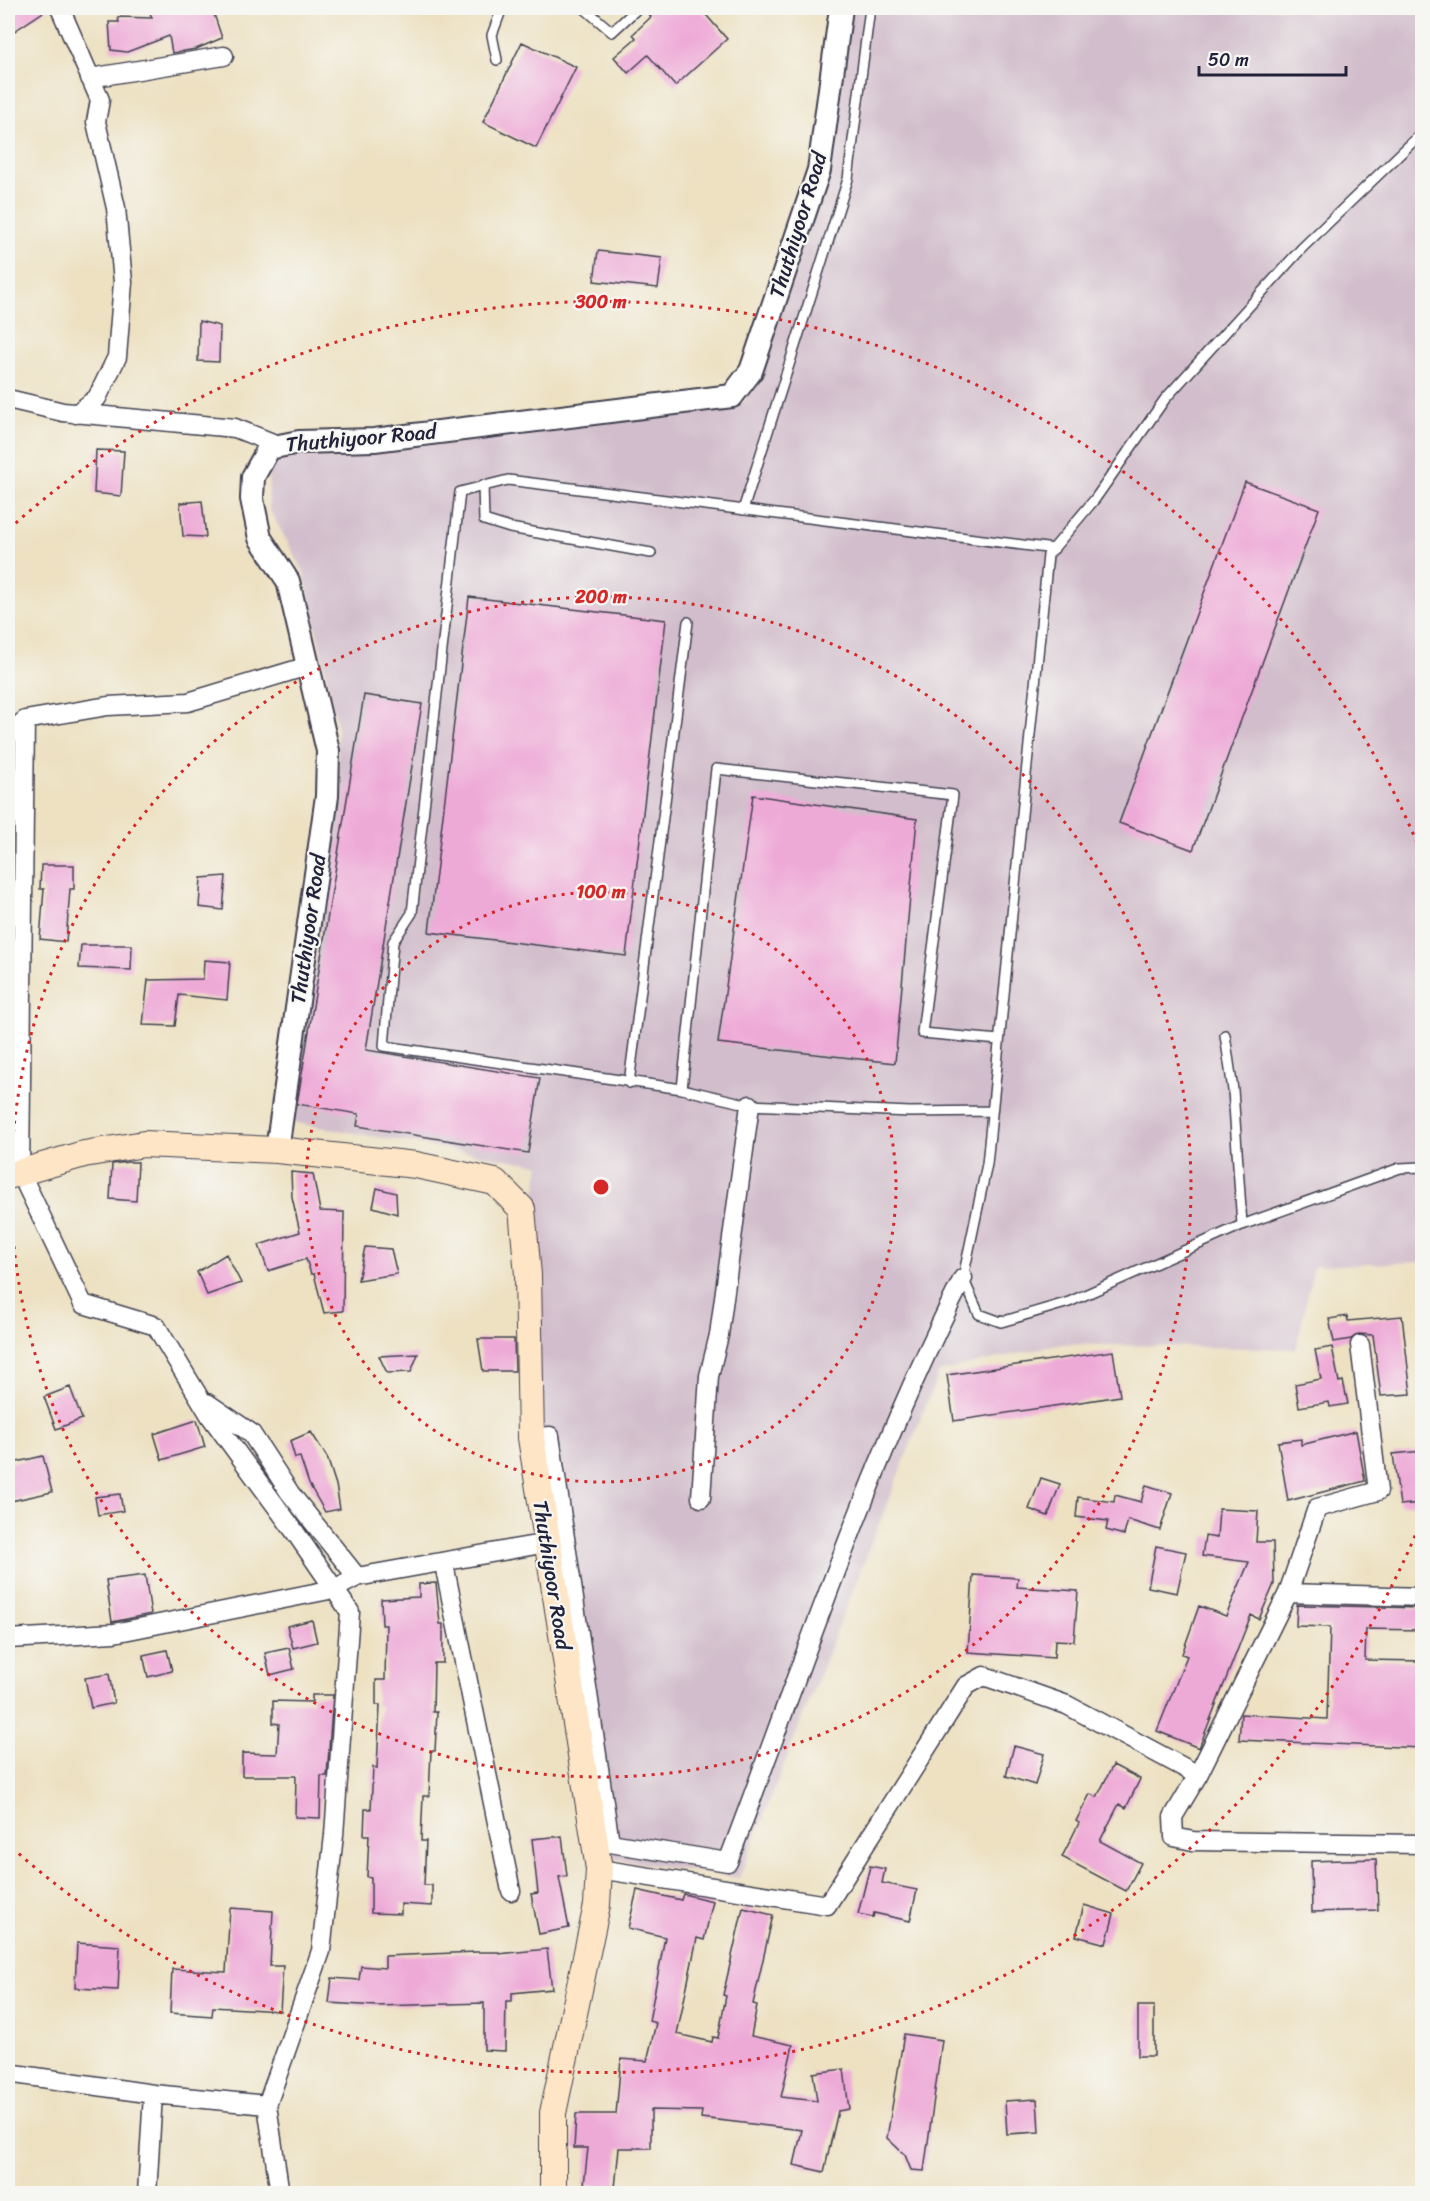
<svg xmlns="http://www.w3.org/2000/svg" width="1430" height="2201" viewBox="0 0 1430 2201" font-family="Sriracha,sans-serif">
  <style>
    .industrial { fill: #d1bdcb }
    .building { fill: #eeaad7 }
    .lines { fill: none; stroke-linecap: round; stroke-linejoin: round }
    .service-casing { stroke: #403f4f; stroke-width: 12 }
    .minor-casing { stroke: #403f4f; stroke-width: 21 }
    .tertiary-casing { stroke: #403f4f; stroke-width: 26 }
    .secondary-casing { stroke: #403f4f; stroke-width: 28 }
    .service { stroke: #fff; stroke-width: 9 }
    .minor { stroke: #fff; stroke-width: 18 }
    .tertiary { stroke: #fff; stroke-width: 22 }
    .secondary { stroke: #fde5c5; stroke-width: 26 }
    .ring { fill: none; stroke: #d62828; stroke-width: 3; stroke-dasharray: 3 6 }
    .labels { text-anchor: middle; stroke-width: 4.5; stroke-linejoin: round; paint-order: stroke }
    .street-label { font-size: 21px; fill: #22223b; stroke: #f6f6f2 }
    .centre { fill: #d62828; stroke: #f6f6f2; stroke-width: 3 }
    .ring-label { font-size: 18px; text-anchor: middle; font-weight: bold; fill: #d62828; stroke: #f6f6f2; stroke-width: 4.5; stroke-linejoin: round; paint-order: stroke }
  </style>
  <rect width="100%" height="100%" fill="#f6f6f2"/>
  <filter id="ink" filterUnits="userSpaceOnUse"><feTurbulence type="fractalNoise" baseFrequency=".0167" numOctaves="2"/><feDisplacementMap in="SourceGraphic" scale="12" xChannelSelector="R" yChannelSelector="G"/><feConvolveMatrix kernelMatrix="1 2 1 2 8 2 1 2 1" color-interpolation-filters="sRGB"/></filter>
  <filter id="wash" filterUnits="userSpaceOnUse"><feTurbulence type="fractalNoise" baseFrequency=".008" numOctaves="4" result="noise"/><feDisplacementMap in="SourceGraphic" scale="24" xChannelSelector="R" yChannelSelector="G"/><feGaussianBlur stdDeviation="1.35" result="paint"/><feColorMatrix in="noise" values="0 0 0 0 0 0 0 0 0 0 0 0 0 0 0 0 0 1.4 0 .05"/><feComposite in="paint" operator="in"/></filter>
  <g filter="url(#wash)">
    <rect width="100%" height="100%" fill="#ede1c2"/>
    <!-- industrial -->
    <path class="industrial" d="M 848,8 L 1422,8 L 1422,1262 L 1314,1266 L 1296,1349 L 1058,1344 L 939,1372 L 739,1878 L 607,1858 L 540,1443 L 528,1235 L 540,1165 L 290,1122 L 339,808 L 337,724 L 303,570 L 269,509 L 268,467 L 282,452 L 745,401 L 828,159 Z"/>
    <g id="blocks">
      <!-- building -->
      <path class="building" d="M 8,8 L 49,8 L 13,32 Z
        M 148,8 L 212,8 L 222,38 L 196,49 L 172,53 L 169,36 L 127,52 L 111,50 L 109,22 L 119,22 L 118,17 L 152,18 Z
        M 645,8 L 700,8 L 727,39 L 675,86 L 648,55 L 628,73 L 614,57 L 636,38 L 633,34 L 651,17 Z
        M 522,42 L 576,67 L 536,148 L 483,122 Z
        M 598,251 L 662,258 L 658,288 L 594,281 Z
        M 199,321 L 220,326 L 219,362 L 198,361 Z
        M 96,450 L 124,451 L 121,496 L 94,493 Z
        M 1245,482 L 1319,509 L 1193,850 L 1119,823 Z
        M 202,501 L 206,537 L 183,536 L 180,503 Z
        M 469,597 L 666,620 L 626,956 L 429,932 Z
        M 364,695 L 422,704 L 366,1050 L 540,1078 L 528,1153 L 357,1126 L 359,1114 L 297,1104 Z
        M 753,795 L 917,819 L 895,1063 L 718,1043 Z
        M 41,865 L 74,865 L 74,889 L 70,889 L 66,942 L 40,939 L 44,889 L 40,889 Z
        M 226,876 L 223,910 L 199,907 L 201,878 Z
        M 81,945 L 132,945 L 131,970 L 79,968 Z
        M 204,960 L 230,962 L 227,1000 L 179,995 L 175,1026 L 143,1025 L 148,980 L 203,979 Z
        M 128,1162 L 138,1162 L 136,1201 L 110,1199 L 112,1164 Z
        M 291,1172 L 313,1174 L 320,1211 L 344,1212 L 343,1311 L 324,1313 L 314,1274 L 311,1274 L 306,1259 L 268,1271 L 259,1245 L 300,1232 L 292,1197 Z
        M 377,1188 L 396,1193 L 397,1214 L 373,1207 Z
        M 365,1247 L 391,1249 L 397,1274 L 358,1280 Z
        M 226,1254 L 241,1283 L 207,1295 L 197,1272 Z
        M 1347,1316 L 1348,1321 L 1402,1316 L 1411,1394 L 1381,1396 L 1373,1335 L 1358,1334 L 1351,1339 L 1334,1342 L 1329,1319 Z
        M 478,1339 L 514,1339 L 515,1371 L 483,1371 Z
        M 1332,1347 L 1339,1382 L 1343,1381 L 1348,1404 L 1330,1407 L 1329,1402 L 1299,1407 L 1295,1384 L 1321,1379 L 1315,1350 Z
        M 1113,1351 L 1120,1396 L 954,1421 L 947,1375 Z
        M 418,1354 L 411,1372 L 387,1373 L 379,1356 Z
        M 70,1387 L 82,1419 L 56,1429 L 44,1397 Z
        M 197,1420 L 205,1447 L 162,1460 L 154,1434 Z
        M 1356,1431 L 1365,1481 L 1288,1501 L 1278,1442 L 1301,1439 L 1301,1445 Z
        M 311,1432 L 327,1457 L 336,1485 L 340,1509 L 325,1512 L 309,1484 L 300,1457 L 295,1458 L 290,1441 Z
        M 1422,1451 L 1422,1503 L 1400,1505 L 1393,1454 Z
        M 43,1456 L 52,1492 L 11,1501 L 8,1464 Z
        M 1041,1478 L 1060,1484 L 1048,1516 L 1029,1509 Z
        M 1146,1485 L 1172,1493 L 1160,1530 L 1128,1520 L 1124,1535 L 1106,1530 L 1108,1521 L 1076,1517 L 1078,1497 L 1114,1502 L 1115,1495 L 1141,1502 Z
        M 120,1494 L 123,1511 L 98,1515 L 95,1497 Z
        M 1219,1509 L 1258,1511 L 1256,1542 L 1273,1542 L 1274,1584 L 1259,1619 L 1251,1615 L 1199,1748 L 1157,1731 L 1187,1656 L 1182,1654 L 1199,1606 L 1226,1616 L 1249,1562 L 1202,1556 L 1205,1536 L 1217,1538 Z
        M 1156,1546 L 1186,1552 L 1177,1593 L 1148,1587 Z
        M 145,1575 L 151,1614 L 112,1622 L 106,1580 Z
        M 973,1575 L 1018,1578 L 1017,1587 L 1078,1591 L 1074,1641 L 1055,1640 L 1054,1658 L 968,1652 Z
        M 436,1583 L 440,1624 L 443,1624 L 443,1663 L 434,1663 L 433,1712 L 437,1712 L 435,1751 L 431,1751 L 429,1796 L 423,1796 L 421,1841 L 426,1841 L 424,1885 L 432,1885 L 432,1906 L 401,1904 L 401,1914 L 371,1913 L 371,1878 L 367,1877 L 369,1835 L 364,1835 L 365,1809 L 371,1809 L 373,1767 L 377,1768 L 380,1705 L 376,1705 L 376,1680 L 385,1680 L 386,1625 L 382,1625 L 381,1599 L 419,1597 L 419,1584 Z
        M 1297,1605 L 1422,1608 L 1422,1630 L 1366,1629 L 1365,1660 L 1422,1661 L 1422,1748 L 1239,1740 L 1241,1714 L 1327,1719 L 1330,1627 L 1296,1626 Z
        M 312,1620 L 317,1642 L 293,1648 L 287,1626 Z
        M 289,1648 L 294,1669 L 270,1675 L 265,1653 Z
        M 167,1650 L 172,1671 L 148,1677 L 143,1655 Z
        M 109,1674 L 114,1703 L 91,1708 L 85,1678 Z
        M 312,1695 L 333,1695 L 327,1776 L 321,1776 L 320,1818 L 295,1817 L 296,1776 L 242,1776 L 242,1753 L 277,1754 L 279,1724 L 273,1723 L 273,1701 L 312,1702 Z
        M 1014,1746 L 1044,1754 L 1035,1785 L 1006,1776 Z
        M 1113,1765 L 1140,1779 L 1126,1808 L 1119,1804 L 1100,1841 L 1141,1863 L 1126,1891 L 1062,1857 L 1079,1823 L 1076,1821 L 1090,1794 L 1097,1797 Z
        M 562,1836 L 567,1876 L 559,1877 L 569,1928 L 539,1934 L 531,1894 L 538,1893 L 532,1839 Z
        M 1376,1859 L 1378,1910 L 1312,1912 L 1311,1861 Z
        M 870,1866 L 885,1869 L 882,1883 L 917,1890 L 910,1921 L 874,1913 L 873,1917 L 858,1914 Z
        M 637,1890 L 681,1900 L 683,1894 L 713,1901 L 704,1940 L 697,1938 L 677,2034 L 712,2042 L 713,2037 L 718,2038 L 726,1996 L 723,1995 L 743,1908 L 773,1915 L 753,2004 L 757,2005 L 751,2036 L 793,2045 L 781,2097 L 817,2101 L 813,2073 L 844,2069 L 849,2109 L 838,2111 L 824,2172 L 794,2165 L 802,2130 L 701,2118 L 702,2111 L 651,2110 L 651,2148 L 619,2148 L 615,2188 L 584,2185 L 588,2148 L 574,2148 L 576,2114 L 616,2114 L 621,2059 L 647,2061 L 656,2023 L 649,2021 L 665,1937 L 628,1928 Z
        M 1084,1905 L 1114,1914 L 1106,1944 L 1076,1936 Z
        M 230,1908 L 273,1911 L 270,1966 L 283,1966 L 280,2011 L 213,2007 L 212,2016 L 170,2013 L 172,1969 L 226,1972 Z
        M 77,1943 L 120,1946 L 118,1990 L 75,1988 Z
        M 547,1949 L 552,1989 L 512,1993 L 512,2001 L 506,2001 L 505,2051 L 484,2050 L 484,2003 L 377,2006 L 329,2003 L 332,1978 L 359,1980 L 361,1966 L 385,1968 L 385,1956 L 476,1952 L 499,1952 L 499,1954 Z
        M 1138,2006 L 1154,2006 L 1154,2056 L 1138,2056 Z
        M 904,2034 L 942,2040 L 924,2171 L 911,2170 L 905,2155 L 887,2138 Z
        M 1037,2099 L 1039,2132 L 1007,2134 L 1005,2101 Z"/>
    </g>
  </g>
  <g filter="url(#ink)">
    <use href="#blocks" fill-opacity="0" stroke="#403f4f" stroke-width="1.5"/>
    <g class="lines">
      <!-- service casing -->
      <g class="service-casing">
        <path id="service" d="M 584,8 L 612,32 L 638,8
          M 497,60 L 492,35 L 502,8
          M 1422,133 L 1302,248 L 1165,399 L 1095,499 L 1048,555 L 987,1164 L 963,1278 L 979,1314 L 1001,1322 L 1069,1302 L 1242,1225 L 1400,1168 L 1422,1167
          M 483,485 L 484,520 L 510,528 L 651,553
          M 743,510 L 848,179 L 870,8
          M 1225,1035 L 1233,1090 L 1242,1225
          M 629,1083 L 688,622
          M 682,1089 L 716,769 L 953,795 L 922,1033 L 999,1040
          M 992,1111 L 910,1112 L 750,1105 L 682,1089 L 384,1046 L 393,942 L 412,913 L 460,492 L 508,480 L 1054,549"/>
      </g>
      <!-- minor casing -->
      <g class="minor-casing">
        <path id="minor" d="M 60,8 L 100,100 L 96,122 L 116,208 L 123,282 L 117,357 L 97,398 L 76,414
          M 90,78 L 224,56
          M 8,399 L 63,412 L 235,428 L 278,445
          M 25,720 L 20,1172 L 83,1304 L 156,1326 L 211,1417 L 295,1532 L 350,1612 L 334,1835 L 321,1951 L 267,2105 L 153,2094 L 147,2194
          M 8,735 L 25,720 L 108,706 L 188,702 L 308,666
          M 207,1403 L 251,1433 L 290,1493 L 357,1577
          M 531,1438 L 550,1436 L 610,1843 L 728,1862 C 802,1667 868,1465 963,1278
          M 701,1498 L 709,1376 L 719,1335 L 750,1105
          M 444,1564 L 511,1891
          M 1288,1593 L 1317,1508 L 1378,1491 L 1360,1345
          M 8,1639 L 114,1633 L 334,1589 L 357,1577 L 547,1543
          M 1198,1775 L 1173,1817 L 1174,1837 L 1193,1841 L 1422,1844
          M 599,1869 L 827,1905 L 966,1686 L 984,1676 L 1067,1705 L 1198,1775 L 1288,1593 L 1422,1597
          M 8,2073 L 153,2094
          M 267,2105 L 280,2194"/>
      </g>
      <!-- tertiary casing -->
      <g class="tertiary-casing">
        <path id="tertiary" d="M 277,1150 L 327,796 L 328,751 L 288,581 L 260,538 L 252,499 L 253,477 L 269,448 L 299,442 L 374,440 L 732,396 L 751,371 L 819,170 L 841,8"/>
      </g>
      <!-- secondary casing -->
      <g class="secondary-casing">
        <path id="secondary" d="M 8,1176 L 84,1154 L 144,1144 L 277,1150 L 416,1165 L 495,1182 L 522,1209 L 528,1275 L 531,1438 L 599,1869 L 597,1905 L 553,2113 L 553,2194"/>
      </g>
      <!-- service -->
      <use href="#service" class="service"/>
      <!-- minor -->
      <use href="#minor" class="minor"/>
      <!-- tertiary -->
      <use href="#tertiary" class="tertiary"/>
      <!-- secondary -->
      <use href="#secondary" class="secondary"/>
    </g>
  </g>
  <!-- distance rings -->
  <g class="ring">
    <circle cx="601" cy="1187" r="295"/>
    <circle cx="601" cy="1187" r="590"/>
    <path d="M1422 1519A885 885 0 0 1 9 1845M9 529A885 885 0 0 1 1422 855"/>
  </g>
  <g class="labels">
    <!-- street labels -->
    <g class="street-label">
      <text transform="translate(798 225) rotate(-73)" y="7">Thuthiyoor Road</text>
      <text transform="translate(361 438) rotate(-5)" y="7">Thuthiyoor Road</text>
      <text transform="translate(308 929) rotate(-82)" y="7">Thuthiyoor Road</text>
      <text transform="translate(552 1575) rotate(81)" y="7">Thuthiyoor Road</text>
    </g>
  </g>
  <circle cx="601" cy="1187" r="9" class="centre"/>
  <g class="ring-label">
    <text x="601" y="308">300 m</text>
    <text x="601" y="603">200 m</text>
    <text x="601" y="898">100 m</text>
  </g>
  <!-- margin -->
  <rect width="1430" height="2201" fill="none" stroke="#f6f6f2" stroke-width="30"/>
  <!-- scale -->
  <path d="M1199 66v9h147v-9" fill="none" stroke="#22223b" stroke-width="3"/>
  <text x="1208" y="66" font-size="18" fill="#22223b" stroke="#f6f6f2" stroke-width="4.5" paint-order="stroke">50 m</text>
</svg>
